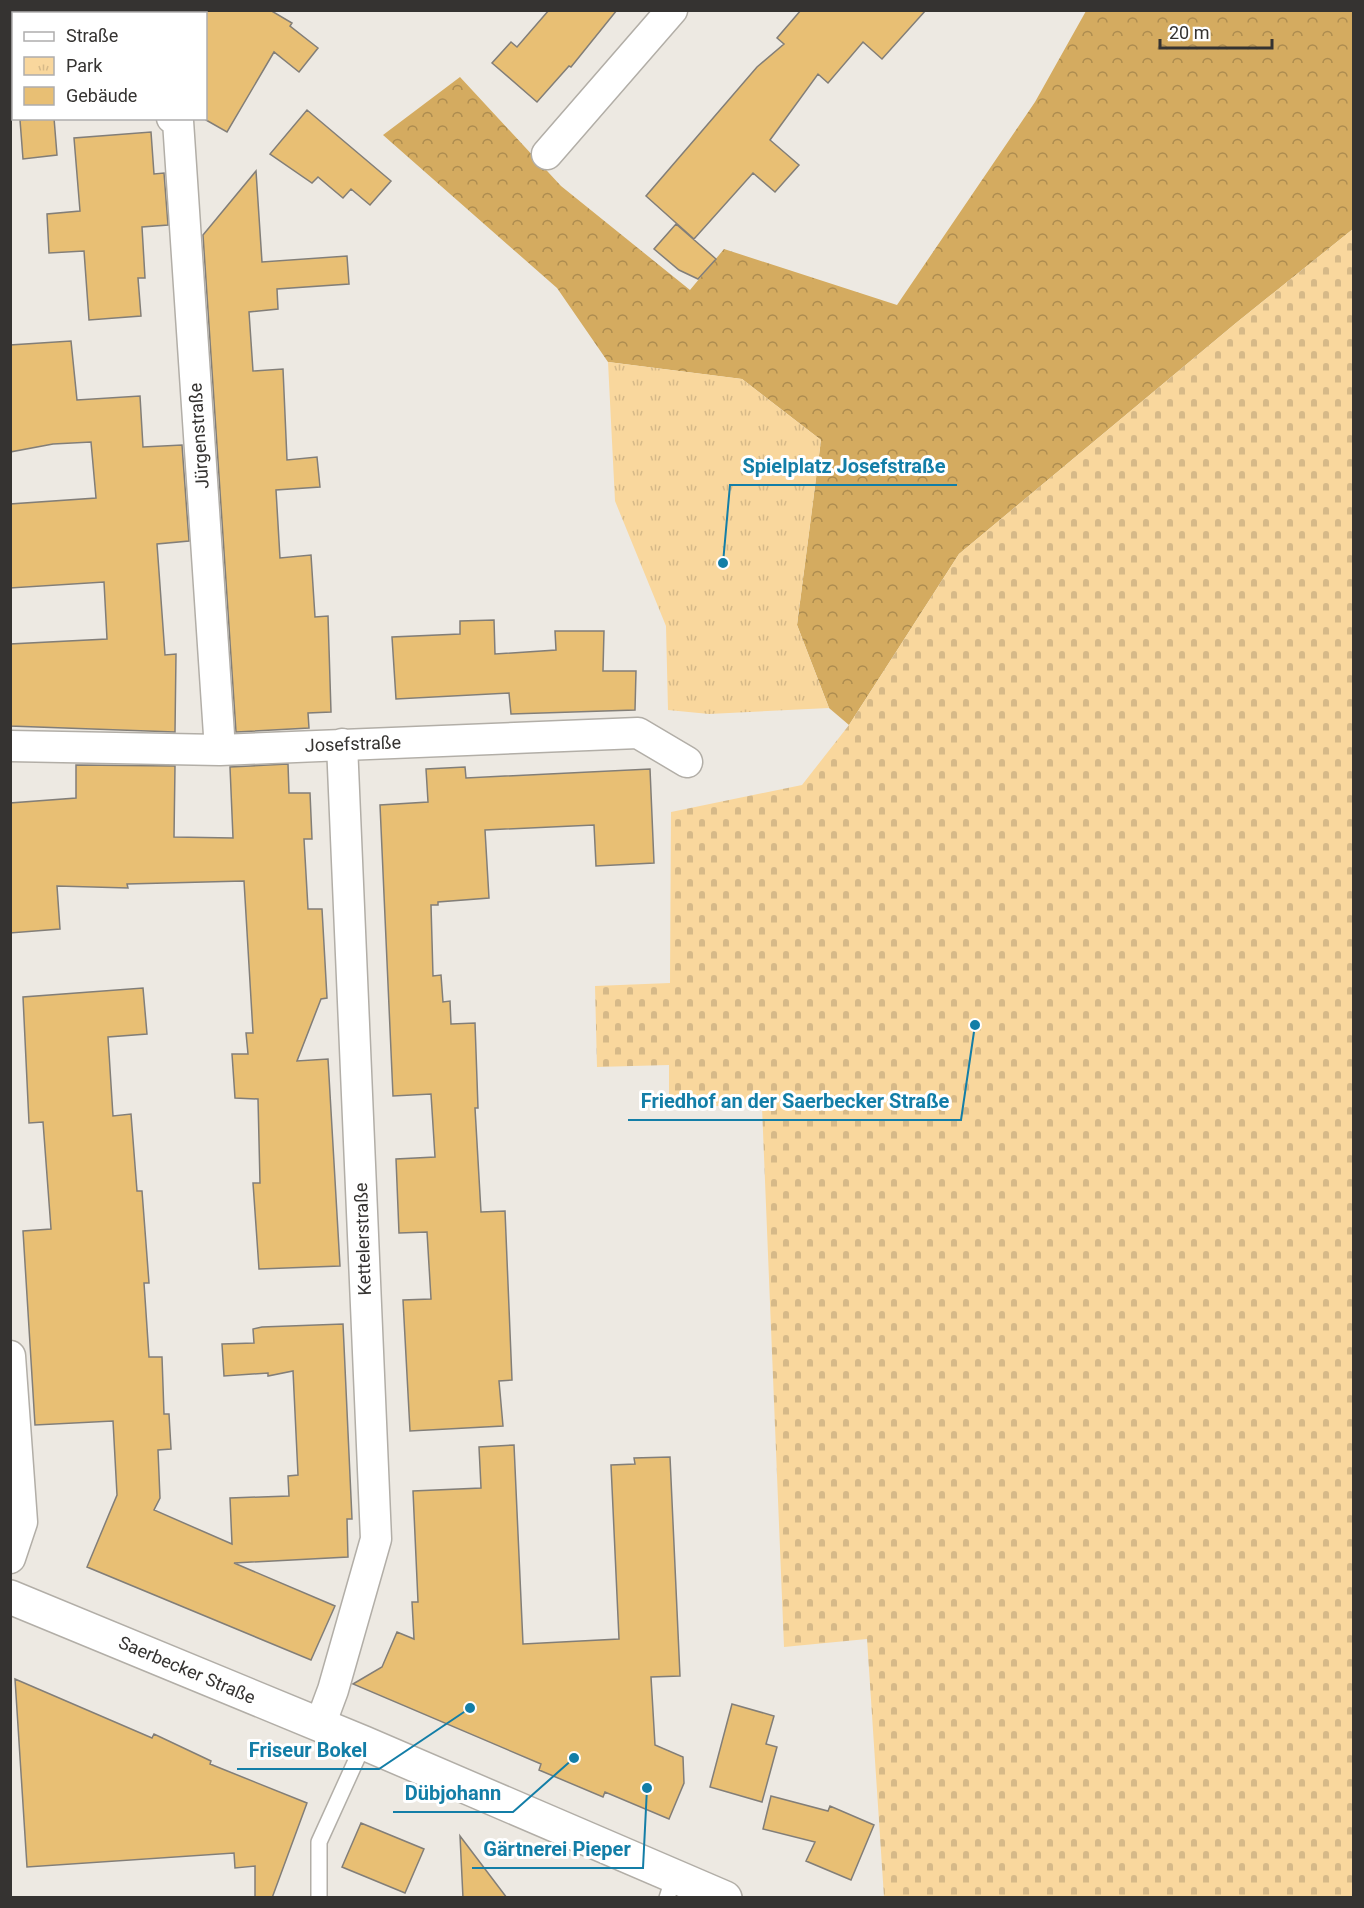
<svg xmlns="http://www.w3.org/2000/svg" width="1364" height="1908" viewBox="0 0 1364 1908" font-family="Roboto,sans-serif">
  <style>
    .forest { fill: url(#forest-crowns) }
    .cemetery { fill: url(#cemetery-stones) }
    .park { fill: url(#park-tufts) }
    .building { fill: #e8bf74; stroke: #827e78; stroke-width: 1.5 }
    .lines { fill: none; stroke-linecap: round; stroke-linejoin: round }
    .lane-casing { stroke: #b2aea7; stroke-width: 18 }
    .street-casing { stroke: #b2aea7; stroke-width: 33 }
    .secondary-casing { stroke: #b2aea7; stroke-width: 36 }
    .lane { stroke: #fff; stroke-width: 15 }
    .street { stroke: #fff; stroke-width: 30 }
    .secondary { stroke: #fff; stroke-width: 33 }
    .labels { text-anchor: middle; stroke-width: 6; stroke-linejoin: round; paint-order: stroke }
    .street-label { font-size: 18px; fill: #353331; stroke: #fff }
    .leader { fill: none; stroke: #137ea7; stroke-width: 2 }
    .callout-dot { fill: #137ea7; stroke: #fff; stroke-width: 2 }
    .callout-label { font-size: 20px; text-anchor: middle; font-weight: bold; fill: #137ea7; stroke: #fff; stroke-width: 6; stroke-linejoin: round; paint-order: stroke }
  </style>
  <defs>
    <pattern id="forest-crowns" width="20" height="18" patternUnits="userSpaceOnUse" patternTransform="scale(1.5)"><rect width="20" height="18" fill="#d4ab60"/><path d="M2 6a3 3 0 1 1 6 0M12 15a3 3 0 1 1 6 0" fill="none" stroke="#ad8c50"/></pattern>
    <pattern id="cemetery-stones" width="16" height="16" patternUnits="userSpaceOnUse" patternTransform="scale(1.5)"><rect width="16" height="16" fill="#f9d79d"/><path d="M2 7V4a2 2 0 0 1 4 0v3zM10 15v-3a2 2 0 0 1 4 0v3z" fill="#d6b988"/></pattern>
    <pattern id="park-tufts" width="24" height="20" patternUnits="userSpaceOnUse" patternTransform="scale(1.5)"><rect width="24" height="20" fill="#f9d79d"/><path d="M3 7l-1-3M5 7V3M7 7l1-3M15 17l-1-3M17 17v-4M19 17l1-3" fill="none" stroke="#d6b988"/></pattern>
  </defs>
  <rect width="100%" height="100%" fill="#ede9e2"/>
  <!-- forest -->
  <path class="forest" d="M 1086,11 L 1353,11 L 1353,229 L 1236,323 L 959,554 L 849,725 L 829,708 L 797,625 L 821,440 L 742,379 L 608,362 L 557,288 L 383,135 L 460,77 L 561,186 L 690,290 L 724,249 L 897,305 L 1035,102 Z"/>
  <!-- cemetery -->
  <path class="cemetery" d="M 1353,229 L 1353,1897 L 884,1897 L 867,1639 L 784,1647 L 762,1107 L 669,1105 L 669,1065 L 597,1067 L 595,986 L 670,983 L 671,812 L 802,785 L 849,725 L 959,554 L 1236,323 Z"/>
  <!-- park -->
  <path class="park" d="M 608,362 L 742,379 L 821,440 L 797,625 L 829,708 L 709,714 L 668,710 L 666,626 L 615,501 Z"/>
  <!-- building -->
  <path class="building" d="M 206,10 L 270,10 L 292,23 L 290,26 L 318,48 L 299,72 L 274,52 L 227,132 L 206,120 Z
    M 549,10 L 617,10 L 571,67 L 569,66 L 537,102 L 492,63 L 511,42 L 517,47 Z
    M 801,10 L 926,10 L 882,59 L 863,42 L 828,83 L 818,74 L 770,140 L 799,165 L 775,192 L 753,173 L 694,239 L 646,196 L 757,67 L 784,44 L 777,38 Z
    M 307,110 L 391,181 L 370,205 L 351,189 L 343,198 L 318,177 L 312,183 L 270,154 Z
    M 54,118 L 57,155 L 23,159 L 20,120 Z
    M 151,132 L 154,174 L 164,173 L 168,225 L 142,227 L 145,278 L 138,278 L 141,316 L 89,320 L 84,251 L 49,253 L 47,214 L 80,211 L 74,138 Z
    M 256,171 L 262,262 L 347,256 L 349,284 L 277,289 L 278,309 L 249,312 L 253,371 L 283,369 L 287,460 L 317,457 L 320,487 L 276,490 L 280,558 L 311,555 L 315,617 L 328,616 L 331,712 L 308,713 L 309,728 L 236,732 L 203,235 Z
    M 676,224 L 716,259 L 698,279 L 679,270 L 654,249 Z
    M 71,341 L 77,400 L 140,396 L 143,447 L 182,445 L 189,541 L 157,544 L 165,655 L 176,654 L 175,732 L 10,726 L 10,644 L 107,639 L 104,582 L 10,588 L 10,504 L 96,498 L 91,442 L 53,444 L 10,452 L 10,345 Z
    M 494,620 L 495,654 L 556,650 L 555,631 L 604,631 L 603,671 L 636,671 L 635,710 L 511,714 L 509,693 L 396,699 L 392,637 L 460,634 L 460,621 Z
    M 288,764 L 289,793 L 310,793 L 312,839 L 304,839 L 308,909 L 322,909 L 327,998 L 321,999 L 297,1061 L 328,1059 L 340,1266 L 259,1269 L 253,1183 L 260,1183 L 258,1099 L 235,1098 L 232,1054 L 248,1054 L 246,1033 L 253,1033 L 244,881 L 127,884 L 128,888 L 57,886 L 60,929 L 10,933 L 10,803 L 76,798 L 76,765 L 175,766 L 174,837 L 233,838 L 230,767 Z
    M 465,767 L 466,778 L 650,769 L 654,863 L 596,866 L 594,825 L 485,830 L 489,898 L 438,902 L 438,905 L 431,905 L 433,976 L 441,975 L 443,1002 L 450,1001 L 451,1024 L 475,1023 L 478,1108 L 475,1108 L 481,1212 L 505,1211 L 512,1380 L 499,1381 L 503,1426 L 410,1431 L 403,1300 L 431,1299 L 427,1232 L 399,1233 L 396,1159 L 435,1157 L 431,1094 L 393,1096 L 380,805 L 428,802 L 426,769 Z
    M 143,988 L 147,1034 L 108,1037 L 113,1116 L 131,1114 L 137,1191 L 142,1191 L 149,1283 L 144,1283 L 149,1357 L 162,1357 L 164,1414 L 169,1414 L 171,1449 L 158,1450 L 160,1498 L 154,1510 L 232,1544 L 230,1498 L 289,1496 L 288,1476 L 298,1475 L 293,1371 L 268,1376 L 268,1373 L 224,1376 L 222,1344 L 254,1343 L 253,1329 L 262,1327 L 343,1324 L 352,1519 L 347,1519 L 348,1557 L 234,1563 L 335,1606 L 311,1660 L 87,1567 L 117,1495 L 113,1421 L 35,1425 L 23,1231 L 51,1229 L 43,1122 L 29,1123 L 23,997 Z
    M 514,1445 L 523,1644 L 619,1639 L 611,1465 L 635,1464 L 634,1458 L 670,1457 L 680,1676 L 651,1677 L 655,1745 L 683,1757 L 684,1783 L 669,1819 L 605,1792 L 603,1797 L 539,1770 L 541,1764 L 353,1684 L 382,1667 L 397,1632 L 414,1639 L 412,1602 L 418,1602 L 413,1491 L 481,1488 L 479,1447 Z
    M 15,1679 L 152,1738 L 154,1734 L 211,1761 L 210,1764 L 307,1803 L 272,1898 L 255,1898 L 255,1866 L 235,1868 L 234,1853 L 27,1867 Z
    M 732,1704 L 774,1716 L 766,1744 L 777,1747 L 762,1802 L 710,1787 Z
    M 771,1796 L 828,1811 L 830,1806 L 874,1825 L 851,1880 L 806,1861 L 815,1842 L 763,1829 Z
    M 361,1823 L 424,1849 L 405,1893 L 342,1867 Z
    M 460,1836 L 507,1898 L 463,1898 Z"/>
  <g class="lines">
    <!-- lane casing -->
    <g class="lane-casing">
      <path id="lane" d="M 319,1898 L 319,1842 L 364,1743
        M 667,1898 L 674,1876"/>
    </g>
    <!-- street casing -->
    <g class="street-casing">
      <path id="street" d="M 10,52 L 14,53
        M 172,118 L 178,121 L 220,750
        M 547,154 L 672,10
        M 10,746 L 220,750 L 638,733 L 687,762
        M 10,1356 L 22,1522 L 10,1558
        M 320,1725 L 333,1690 L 376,1539 L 342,744"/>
    </g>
    <!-- secondary casing -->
    <g class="secondary-casing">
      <path id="secondary" d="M 10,1597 L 364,1743 L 725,1898"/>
    </g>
    <!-- lane -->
    <use href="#lane" class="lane"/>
    <!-- street -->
    <use href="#street" class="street"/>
    <!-- secondary -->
    <use href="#secondary" class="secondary"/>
  </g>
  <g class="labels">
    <!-- street labels -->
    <g class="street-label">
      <text transform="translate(199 436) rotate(-94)" y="6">Jürgenstraße</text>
      <text transform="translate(353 744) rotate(-2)" y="6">Josefstraße</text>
      <text transform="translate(363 1239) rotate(-92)" y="6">Kettelerstraße</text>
      <text transform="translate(187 1670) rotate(23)" y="6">Saerbecker Straße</text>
    </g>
  </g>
  <!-- callouts -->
  <path class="leader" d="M723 563L730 485H957M975 1025L961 1120H628M470 1708L379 1769H237M574 1758L513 1812H393M647 1788L643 1868H472"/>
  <g class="callout-dot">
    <circle cx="723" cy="563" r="6"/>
    <circle cx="975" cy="1025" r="6"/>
    <circle cx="470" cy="1708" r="6"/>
    <circle cx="574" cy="1758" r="6"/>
    <circle cx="647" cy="1788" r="6"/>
  </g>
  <g class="callout-label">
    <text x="844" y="473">Spielplatz Josefstraße</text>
    <text x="795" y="1108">Friedhof an der Saerbecker Straße</text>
    <text x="308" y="1757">Friseur Bokel</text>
    <text x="453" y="1800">Dübjohann</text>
    <text x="557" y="1856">Gärtnerei Pieper</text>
  </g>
  <!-- border -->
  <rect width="1364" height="1908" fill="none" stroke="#353331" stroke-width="24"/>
  <!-- legend -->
  <rect x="12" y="12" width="195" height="108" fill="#ffffff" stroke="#aeadad" stroke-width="1.5"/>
  <rect x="24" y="32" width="30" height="9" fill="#ffffff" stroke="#aeadad" stroke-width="1.5"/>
  <text x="66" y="42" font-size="18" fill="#353331">Straße</text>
  <rect x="24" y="57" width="30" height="18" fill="url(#park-tufts)" stroke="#aeadad" stroke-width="1.5"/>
  <text x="66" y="72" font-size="18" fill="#353331">Park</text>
  <rect x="24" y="87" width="30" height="18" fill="#e8bf74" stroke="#aeadad" stroke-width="1.5"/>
  <text x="66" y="102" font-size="18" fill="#353331">Gebäude</text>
  <!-- scale -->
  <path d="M1160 39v9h112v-9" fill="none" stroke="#353331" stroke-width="3"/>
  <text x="1169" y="39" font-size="18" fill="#353331" stroke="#ffffff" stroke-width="4.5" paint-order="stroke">20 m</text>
</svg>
